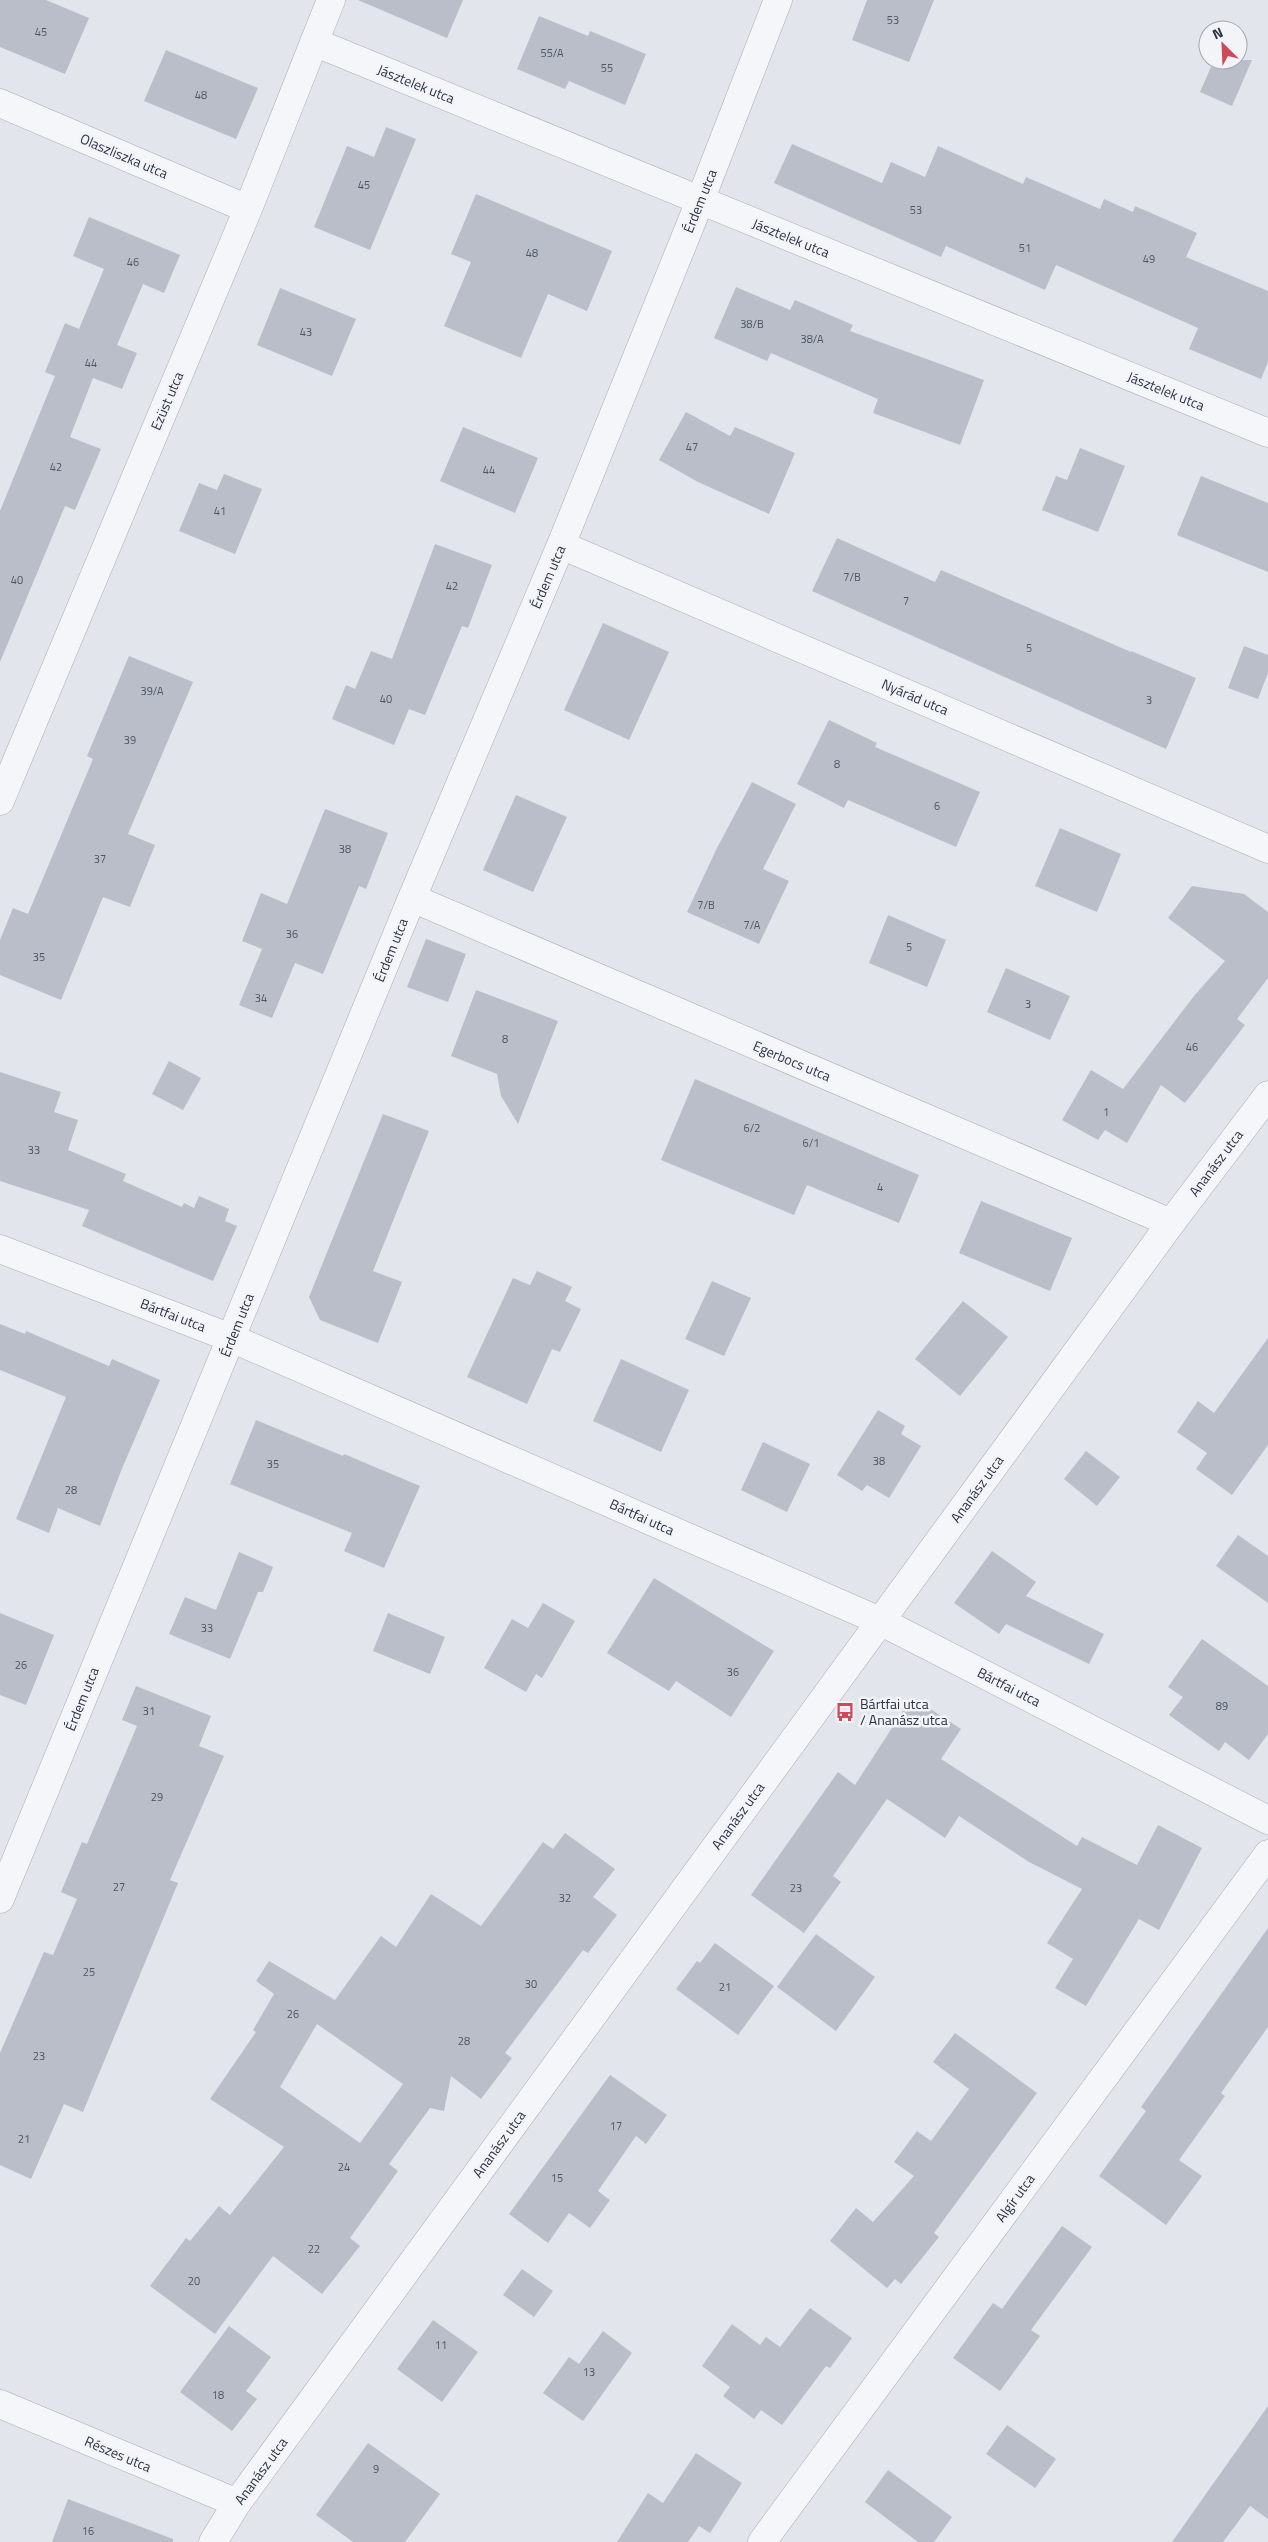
<svg xmlns="http://www.w3.org/2000/svg" width="1268" height="2542" viewBox="0 0 1268 2542" font-family="'Titillium Web',sans-serif">
  <style>
    .building { fill: #babec8; fill-rule: evenodd }
    .lines { fill: none; stroke-linecap: round; stroke-linejoin: round }
    .minor-casing { stroke: #a7acb5; stroke-width: 29 }
    .tertiary-casing { stroke: #a7acb5; stroke-width: 29 }
    .minor { stroke: #f5f6f9; stroke-width: 28 }
    .tertiary { stroke: #f5f6f9; stroke-width: 28 }
    .labels { text-anchor: middle; stroke-width: 5; stroke-linejoin: round; paint-order: stroke }
    .number-label { font-size: 11px; fill: #4e5564 }
    .street-label { font-size: 14px; fill: #2a3243; stroke: #f2f4f8 }
    .poi-label { font-size: 14px; fill: #2a3243; stroke: #f2f4f8; text-anchor: start }
  </style>
  <rect width="100%" height="100%" fill="#e2e5eb"/>
  <!-- building -->
  <path class="building" d="M 0,0 L 46,0 L 89,18 L 65,74 L 0,47 Z
    M 358,0 L 463,0 L 447,38 Z
    M 867,0 L 934,0 L 909,62 L 852,40 Z
    M 539,16 L 588,36 L 590,31 L 646,54 L 625,105 L 569,81 L 565,89 L 517,69 Z
    M 166,50 L 258,88 L 236,139 L 144,101 Z
    M 1214,60 L 1252,60 L 1232,106 L 1200,92 Z
    M 386,127 L 416,139 L 370,250 L 314,227 L 347,146 L 374,157 Z
    M 792,144 L 882,183 L 891,162 L 925,177 L 938,146 L 1023,184 L 1026,177 L 1100,209 L 1104,199 L 1133,212 L 1135,206 L 1197,233 L 1186,257 L 1268,291 L 1268,362 L 1261,379 L 1189,349 L 1198,328 L 1056,265 L 1045,290 L 946,246 L 941,257 L 774,183 Z
    M 476,194 L 612,251 L 587,311 L 548,294 L 521,358 L 444,326 L 471,262 L 451,254 Z
    M 89,217 L 180,255 L 164,293 L 143,284 L 117,345 L 137,353 L 122,389 L 93,378 L 70,437 L 101,449 L 75,510 L 65,506 L 0,662 L 0,511 L 55,376 L 45,372 L 65,323 L 79,329 L 104,269 L 73,256 Z
    M 736,287 L 790,310 L 795,300 L 853,325 L 850,331 L 984,380 L 960,445 L 873,413 L 878,399 L 771,353 L 767,361 L 714,338 Z
    M 280,288 L 356,319 L 332,376 L 257,345 Z
    M 686,412 L 730,436 L 735,427 L 795,453 L 769,514 L 698,482 L 659,460 Z
    M 463,427 L 538,458 L 515,513 L 440,481 Z
    M 1080,448 L 1125,466 L 1098,532 L 1042,510 L 1056,476 L 1067,480 Z
    M 224,474 L 262,489 L 235,554 L 179,531 L 199,483 L 217,490 Z
    M 1201,476 L 1268,503 L 1268,572 L 1177,535 Z
    M 837,538 L 935,582 L 941,570 L 1131,652 L 1131,651 L 1196,678 L 1166,749 L 812,591 Z
    M 435,544 L 492,565 L 468,628 L 462,626 L 425,715 L 409,709 L 394,745 L 332,719 L 346,685 L 355,689 L 371,651 L 392,659 Z
    M 603,623 L 669,652 L 629,740 L 564,710 Z
    M 1244,646 L 1268,655 L 1268,673 L 1258,699 L 1228,688 Z
    M 129,656 L 193,682 L 128,834 L 155,845 L 130,907 L 103,897 L 61,1000 L 0,975 L 0,940 L 13,908 L 28,914 L 93,759 L 87,756 Z
    M 829,720 L 877,743 L 875,747 L 980,792 L 956,847 L 848,800 L 844,808 L 797,784 Z
    M 752,782 L 796,804 L 763,869 L 789,881 L 759,944 L 687,912 L 717,848 Z
    M 516,795 L 567,817 L 533,892 L 483,870 Z
    M 325,809 L 388,833 L 366,889 L 359,886 L 323,974 L 295,963 L 272,1018 L 239,1005 L 262,949 L 242,941 L 261,893 L 287,904 Z
    M 1060,828 L 1121,854 L 1097,912 L 1035,886 Z
    M 1192,886 L 1244,894 L 1268,912 L 1268,978 L 1237,1019 L 1245,1025 L 1185,1103 L 1161,1085 L 1127,1143 L 1105,1130 L 1098,1140 L 1062,1120 L 1091,1070 L 1123,1089 L 1194,996 L 1225,961 L 1168,918 Z
    M 888,915 L 946,940 L 927,987 L 869,963 Z
    M 426,939 L 466,954 L 448,1002 L 407,987 Z
    M 1006,968 L 1070,996 L 1050,1040 L 987,1012 Z
    M 476,990 L 558,1021 L 518,1124 L 501,1096 L 497,1074 L 451,1056 Z
    M 169,1061 L 201,1078 L 183,1110 L 152,1094 Z
    M 0,1072 L 61,1092 L 54,1112 L 78,1120 L 68,1150 L 126,1174 L 123,1181 L 182,1207 L 184,1203 L 194,1208 L 199,1196 L 229,1209 L 225,1221 L 237,1226 L 213,1281 L 82,1226 L 89,1210 L 0,1181 Z
    M 695,1079 L 919,1175 L 899,1223 L 807,1185 L 794,1215 L 661,1160 Z
    M 383,1114 L 429,1131 L 373,1271 L 402,1282 L 378,1343 L 320,1320 L 309,1297 Z
    M 981,1201 L 1072,1238 L 1050,1291 L 959,1253 Z
    M 537,1271 L 572,1287 L 565,1301 L 581,1309 L 560,1352 L 552,1349 L 527,1404 L 467,1377 L 513,1278 L 530,1285 Z
    M 712,1281 L 751,1298 L 724,1356 L 685,1339 Z
    M 963,1301 L 1008,1337 L 960,1396 L 915,1359 Z
    M 0,1324 L 25,1334 L 26,1331 L 109,1366 L 112,1359 L 160,1380 L 121,1471 L 100,1526 L 58,1508 L 49,1533 L 16,1519 L 66,1397 L 0,1370 Z
    M 1268,1338 L 1268,1445 L 1232,1495 L 1196,1469 L 1207,1453 L 1177,1432 L 1198,1401 L 1214,1413 Z
    M 621,1359 L 689,1390 L 661,1452 L 593,1421 Z
    M 878,1410 L 905,1426 L 901,1434 L 921,1446 L 889,1498 L 867,1485 L 862,1491 L 837,1475 Z
    M 256,1420 L 343,1456 L 344,1454 L 420,1486 L 384,1568 L 344,1551 L 352,1533 L 230,1484 Z
    M 763,1442 L 810,1464 L 787,1512 L 741,1490 Z
    M 1086,1451 L 1120,1477 L 1097,1506 L 1064,1479 Z
    M 1238,1535 L 1268,1556 L 1268,1603 L 1216,1566 Z
    M 992,1551 L 1036,1582 L 1026,1596 L 1104,1634 L 1089,1664 L 1006,1624 L 999,1634 L 954,1603 Z
    M 239,1552 L 273,1567 L 263,1592 L 258,1592 L 230,1659 L 169,1634 L 185,1597 L 216,1610 Z
    M 654,1578 L 774,1651 L 731,1717 L 676,1681 L 669,1691 L 607,1653 Z
    M 543,1603 L 575,1621 L 542,1678 L 536,1674 L 526,1692 L 484,1668 L 512,1619 L 528,1628 Z
    M 0,1613 L 54,1635 L 26,1705 L 0,1695 Z
    M 388,1613 L 445,1637 L 430,1674 L 373,1651 Z
    M 1202,1639 L 1268,1686 L 1268,1734 L 1249,1760 L 1225,1742 L 1219,1751 L 1169,1715 L 1183,1697 L 1168,1687 Z
    M 136,1686 L 211,1716 L 199,1746 L 224,1756 L 170,1880 L 178,1883 L 83,2112 L 64,2104 L 31,2179 L 0,2165 L 0,2053 L 44,1952 L 53,1955 L 77,1899 L 61,1892 L 82,1842 L 87,1844 L 137,1726 L 122,1720 Z
    M 912,1697 L 961,1729 L 941,1759 L 1077,1846 L 1082,1837 L 1137,1865 L 1158,1825 L 1202,1848 L 1159,1930 L 1139,1919 L 1086,2006 L 1055,1988 L 1073,1959 L 1047,1943 L 1082,1889 L 1029,1862 L 959,1816 L 945,1838 L 887,1799 L 833,1876 L 841,1882 L 804,1933 L 751,1895 L 838,1772 L 855,1785 Z
    M 565,1833 L 615,1869 L 593,1897 L 617,1915 L 588,1953 L 583,1950 L 505,2053 L 512,2058 L 481,2099 L 451,2076 L 444,2111 L 430,2108 L 389,2164 L 398,2171 L 350,2238 L 360,2246 L 322,2294 L 273,2256 L 215,2334 L 150,2286 L 186,2238 L 190,2241 L 219,2206 L 230,2215 L 284,2147 L 210,2099 L 256,2032 L 253,2030 L 274,1994 L 256,1981 L 269,1961 L 335,2000 L 381,1936 L 396,1947 L 431,1894 L 481,1926 L 543,1842 L 553,1849 ZM 317,2024 L 403,2084 L 360,2143 L 280,2087 Z
    M 1268,1928 L 1268,2027 L 1221,2093 L 1225,2096 L 1179,2160 L 1202,2176 L 1166,2225 L 1099,2176 L 1146,2111 L 1141,2107 Z
    M 816,1934 L 875,1977 L 836,2031 L 777,1987 Z
    M 715,1943 L 774,1986 L 738,2035 L 676,1989 L 697,1961 L 700,1963 Z
    M 955,2033 L 1037,2093 L 934,2233 L 939,2237 L 901,2284 L 895,2279 L 887,2288 L 830,2241 L 856,2208 L 873,2222 L 914,2176 L 894,2162 L 917,2131 L 931,2141 L 969,2089 L 933,2062 Z
    M 610,2075 L 667,2115 L 646,2144 L 636,2136 L 598,2191 L 610,2200 L 590,2228 L 569,2213 L 548,2243 L 509,2214 Z
    M 1062,2226 L 1092,2247 L 1031,2330 L 1040,2336 L 1000,2391 L 953,2358 L 993,2303 L 1002,2309 Z
    M 522,2269 L 553,2291 L 534,2317 L 503,2295 Z
    M 810,2308 L 852,2338 L 830,2368 L 826,2366 L 782,2425 L 761,2410 L 754,2419 L 723,2396 L 730,2387 L 702,2366 L 732,2324 L 760,2345 L 766,2337 L 780,2347 Z
    M 433,2320 L 478,2352 L 442,2402 L 397,2369 Z
    M 229,2326 L 271,2357 L 246,2391 L 257,2399 L 232,2431 L 180,2392 Z
    M 603,2331 L 632,2353 L 583,2421 L 543,2393 L 569,2357 L 579,2364 Z
    M 1268,2406 L 1268,2519 L 1250,2506 L 1223,2542 L 1172,2542 Z
    M 1007,2425 L 1056,2459 L 1035,2488 L 986,2454 Z
    M 368,2443 L 440,2494 L 405,2542 L 353,2542 L 316,2515 Z
    M 696,2453 L 742,2483 L 710,2533 L 699,2526 L 688,2542 L 617,2542 L 648,2493 L 663,2503 Z
    M 888,2470 L 952,2517 L 934,2542 L 918,2542 L 865,2502 Z
    M 68,2499 L 173,2539 L 173,2542 L 52,2542 Z"/>
  <g class="lines">
    <!-- minor casing -->
    <g class="minor-casing">
      <path id="minor" d="M 314,42 L 1268,433
        M 0,103 L 248,209
        M 561,545 L 1268,849
        M 0,801 L 248,209 L 331,0
        M 412,898 L 1171,1223
        M 0,1249 L 231,1338 L 880,1621 L 1268,1820
        M 0,1899 L 412,898 L 561,545 L 700,201 L 778,0
        M 0,2404 L 237,2503
        M 762,2542 L 1268,1854"/>
    </g>
    <!-- tertiary casing -->
    <g class="tertiary-casing">
      <path id="tertiary" d="M 213,2542 L 237,2503 L 1171,1223 L 1268,1095"/>
    </g>
    <!-- minor -->
    <use href="#minor" class="minor"/>
    <!-- tertiary -->
    <use href="#tertiary" class="tertiary"/>
  </g>
  <!-- icons -->
  <defs>
    <g id="bus-bare" transform="scale(1.5)"><path d="M-5-6H5V4H4V6H2V4H-2V6H-4V4H-5ZM-3.5-4V0h7V-4ZM-3.5 1.2v1.5H-2V1.2ZM2 1.2v1.5H3.5V1.2Z" fill="#cf4858" stroke="#f2f4f8" stroke-width="2.5" paint-order="stroke"/></g>
  </defs>
  <g fill-rule="evenodd">
    <use href="#bus-bare" x="845" y="1712"/>
  </g>
  <g class="labels">
    <!-- number labels -->
    <g class="number-label">
      <text x="893" y="24">53</text>
      <text x="41" y="36">45</text>
      <text x="552" y="57">55/A</text>
      <text x="607" y="72">55</text>
      <text x="201" y="99">48</text>
      <text x="364" y="189">45</text>
      <text x="916" y="214">53</text>
      <text x="1025" y="252">51</text>
      <text x="532" y="257">48</text>
      <text x="1149" y="263">49</text>
      <text x="133" y="266">46</text>
      <text x="752" y="328">38/B</text>
      <text x="306" y="336">43</text>
      <text x="812" y="343">38/A</text>
      <text x="91" y="367">44</text>
      <text x="692" y="451">47</text>
      <text x="56" y="471">42</text>
      <text x="489" y="474">44</text>
      <text x="220" y="515">41</text>
      <text x="852" y="581">7/B</text>
      <text x="17" y="584">40</text>
      <text x="452" y="590">42</text>
      <text x="906" y="605">7</text>
      <text x="1029" y="652">5</text>
      <text x="152" y="695">39/A</text>
      <text x="386" y="703">40</text>
      <text x="1149" y="704">3</text>
      <text x="130" y="744">39</text>
      <text x="837" y="768">8</text>
      <text x="937" y="810">6</text>
      <text x="345" y="853">38</text>
      <text x="100" y="863">37</text>
      <text x="706" y="909">7/B</text>
      <text x="752" y="929">7/A</text>
      <text x="292" y="938">36</text>
      <text x="909" y="951">5</text>
      <text x="39" y="961">35</text>
      <text x="261" y="1002">34</text>
      <text x="1028" y="1008">3</text>
      <text x="505" y="1043">8</text>
      <text x="1192" y="1051">46</text>
      <text x="1106" y="1116">1</text>
      <text x="752" y="1132">6/2</text>
      <text x="811" y="1147">6/1</text>
      <text x="34" y="1154">33</text>
      <text x="880" y="1191">4</text>
      <text x="879" y="1465">38</text>
      <text x="273" y="1468">35</text>
      <text x="71" y="1494">28</text>
      <text x="207" y="1632">33</text>
      <text x="21" y="1669">26</text>
      <text x="733" y="1676">36</text>
      <text x="1222" y="1710">89</text>
      <text x="149" y="1715">31</text>
      <text x="157" y="1801">29</text>
      <text x="119" y="1891">27</text>
      <text x="796" y="1892">23</text>
      <text x="565" y="1902">32</text>
      <text x="89" y="1976">25</text>
      <text x="531" y="1988">30</text>
      <text x="725" y="1991">21</text>
      <text x="293" y="2018">26</text>
      <text x="464" y="2045">28</text>
      <text x="39" y="2060">23</text>
      <text x="616" y="2130">17</text>
      <text x="24" y="2143">21</text>
      <text x="344" y="2171">24</text>
      <text x="557" y="2182">15</text>
      <text x="314" y="2253">22</text>
      <text x="194" y="2285">20</text>
      <text x="441" y="2349">11</text>
      <text x="589" y="2376">13</text>
      <text x="218" y="2399">18</text>
      <text x="376" y="2473">9</text>
      <text x="88" y="2535">16</text>
    </g>
    <!-- street labels -->
    <g class="street-label">
      <text transform="translate(416 84) rotate(22)" y="5">Jásztelek utca</text>
      <text transform="translate(124 156) rotate(23)" y="5">Olaszliszka utca</text>
      <text transform="translate(700 201) rotate(-68)" y="5">Érdem utca</text>
      <text transform="translate(791 238) rotate(22)" y="5">Jásztelek utca</text>
      <text transform="translate(1166 391) rotate(22)" y="5">Jásztelek utca</text>
      <text transform="translate(167 401) rotate(-67)" y="5">Ezüst utca</text>
      <text transform="translate(548 577) rotate(-67)" y="5">Érdem utca</text>
      <text transform="translate(915 697) rotate(23)" y="5">Nyárád utca</text>
      <text transform="translate(391 950) rotate(-68)" y="5">Érdem utca</text>
      <text transform="translate(792 1061) rotate(23)" y="5">Egerbocs utca</text>
      <text transform="translate(1216 1163) rotate(-53)" y="5">Ananász utca</text>
      <text transform="translate(173 1315) rotate(21)" y="5">Bártfai utca</text>
      <text transform="translate(237 1325) rotate(-68)" y="5">Érdem utca</text>
      <text transform="translate(977 1489) rotate(-54)" y="5">Ananász utca</text>
      <text transform="translate(642 1517) rotate(24)" y="5">Bártfai utca</text>
      <text transform="translate(1009 1687) rotate(27)" y="5">Bártfai utca</text>
      <text transform="translate(82 1699) rotate(-68)" y="5">Érdem utca</text>
      <text transform="translate(738 1816) rotate(-54)" y="5">Ananász utca</text>
      <text transform="translate(499 2144) rotate(-54)" y="5">Ananász utca</text>
      <text transform="translate(1015 2198) rotate(-54)" y="5">Algír utca</text>
      <text transform="translate(118 2454) rotate(23)" y="5">Részes utca</text>
      <text transform="translate(261 2471) rotate(-54)" y="5">Ananász utca</text>
    </g>
    <!-- poi labels -->
    <g class="poi-label">
      <text x="860" y="1709">Bártfai utca<tspan x="860" dy="16">/ Ananász utca</tspan></text>
    </g>
  </g>
  <!-- north arrow -->
  <g transform="translate(1223 45) rotate(336)"><circle r="24" fill="#f2f4f8" stroke="#a2a6b0"/>
  <path d="M0-4L9 19L0 12L-9 19Z" fill="#cf4858"/>
  <text y="-8" font-size="14" font-weight="bold" text-anchor="middle" fill="#2a3243">N</text>
  </g>
</svg>
